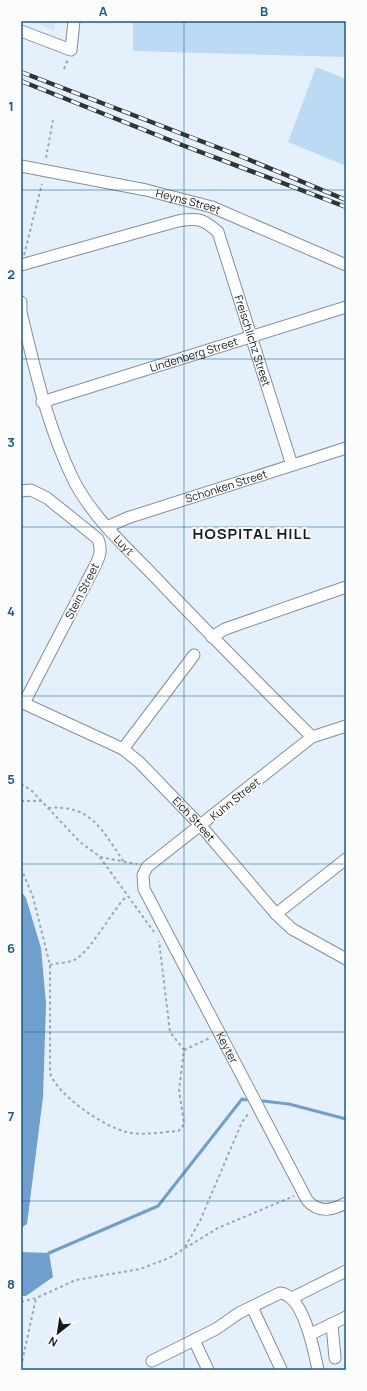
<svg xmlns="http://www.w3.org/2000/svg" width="367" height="1391" viewBox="0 0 367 1391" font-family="Manrope,sans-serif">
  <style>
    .built { fill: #d2e4f6 }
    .green { fill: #bddaf5 }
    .water { fill: #6f9fcc }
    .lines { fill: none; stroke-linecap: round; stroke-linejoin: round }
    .stream { stroke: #6f9fcc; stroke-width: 3 }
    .street-casing { stroke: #838f9a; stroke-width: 13 }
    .path { stroke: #9da7b0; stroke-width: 2; stroke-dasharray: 3 3; stroke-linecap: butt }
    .street { stroke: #fff; stroke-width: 11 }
    .rail-casing { stroke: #2f3439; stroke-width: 4.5 }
    .rail { stroke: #fcfcfc; stroke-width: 3; stroke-dasharray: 9; stroke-linecap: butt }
    .grid { fill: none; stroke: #175a8f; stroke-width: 1; stroke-opacity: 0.55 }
    .labels { text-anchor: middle; stroke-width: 4; stroke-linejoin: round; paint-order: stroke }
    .street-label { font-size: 11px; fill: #15191d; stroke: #fcfcfc }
    .district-label { font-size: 15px; font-weight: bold; letter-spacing: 1px; fill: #15191d; stroke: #fcfcfc }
    .neatline { fill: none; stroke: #175a8f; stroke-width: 1.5 }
    .grid-label { font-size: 13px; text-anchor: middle; font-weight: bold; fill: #175a8f }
  </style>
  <rect width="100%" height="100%" fill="#e4f1fd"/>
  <!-- built -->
  <path class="built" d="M 33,21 L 55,21 L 54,31 Z"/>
  <!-- green -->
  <path class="green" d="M 133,21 L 346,21 L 345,57 L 133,51 Z
    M 316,67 L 346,79 L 346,166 L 288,142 Z"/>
  <!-- water -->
  <path class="water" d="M 21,891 L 26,898 L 41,948 L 46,1004 L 43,1097 L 27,1224 L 21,1228 Z
    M 21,1252 L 49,1253 L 53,1277 L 26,1296 L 21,1296 Z"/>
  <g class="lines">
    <!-- stream -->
    <path class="stream" d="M 263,1101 L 289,1104 L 346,1119
      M 49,1253 L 158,1206 L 242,1099 L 246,1100"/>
    <!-- street casing -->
    <g class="street-casing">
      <g id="street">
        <path d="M 21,31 L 71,50 L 74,21"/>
        <path id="s1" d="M 21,166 L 146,190 L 212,207 L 346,265"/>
        <path id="s2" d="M 21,265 L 178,221 C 198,218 202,218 218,232 L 292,465"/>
        <path id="s3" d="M 21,302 L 21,312 C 35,370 47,425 73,479 C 92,517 126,547 155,577 C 206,631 259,684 312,737"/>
        <path id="s4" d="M 42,402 L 346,307"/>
        <path d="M 21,491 L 31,490 L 47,498 L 98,539 C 102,550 100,556 95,566 L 24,703"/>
        <path id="s5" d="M 107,527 L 127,518 L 346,448"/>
        <path d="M 212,637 L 225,629 L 346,587"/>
        <path id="s6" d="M 21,702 L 123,749 L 139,762 L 201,826 L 276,914 L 292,929 L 346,959"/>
        <path id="s7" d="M 346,726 L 312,737 L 147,867 L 143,875 L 144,889 L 307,1200 C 318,1213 331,1211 346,1203"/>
        <path d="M 123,749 L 194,655"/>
        <path d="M 276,914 L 346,859"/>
        <path d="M 292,1298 L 346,1271"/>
        <path d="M 252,1307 L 281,1369"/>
        <path d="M 332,1324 L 335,1358"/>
        <path d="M 311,1334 L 346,1317"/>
        <path d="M 194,1340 L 208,1370"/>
        <path d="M 152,1361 L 216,1329 L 239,1313 L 280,1293 C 304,1295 314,1351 318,1370"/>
      </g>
    </g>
    <!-- path -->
    <path class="path" d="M 64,69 L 68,59
      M 46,158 L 53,120
      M 24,255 L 42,184
      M 21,784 L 31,790 L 80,842 L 99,856 L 154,932
      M 21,801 L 42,801
      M 48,808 C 91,804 102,830 124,862
      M 100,857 L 137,864
      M 21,868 L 33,897 L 50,965 L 50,1073 C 57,1095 103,1126 126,1132 C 142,1136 162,1132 178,1131 L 182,1128 L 184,1123 L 179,1090 L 184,1050 L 170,1032 L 159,941
      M 50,965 C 57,963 67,963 74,960 C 90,953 112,910 127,896
      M 184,1050 L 210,1038
      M 185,1247 L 200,1221 L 242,1122 L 249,1113
      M 21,1302 L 36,1298 L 76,1280 L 140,1269 L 169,1258 L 218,1228 L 294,1196
      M 21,1367 L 36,1298"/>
    <!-- street -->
    <use href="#street" class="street"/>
    <!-- rail casing -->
    <g class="rail-casing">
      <path id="rail" d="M 21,72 L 245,158 L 346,200
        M 21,81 L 182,145 L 346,207"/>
    </g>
    <!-- rail -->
    <use href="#rail" class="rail"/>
  </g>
  <!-- grid -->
  <path class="grid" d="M 184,21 L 184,1370M 21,190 L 346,190M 21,359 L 346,359M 21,527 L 346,527M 21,696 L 346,696M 21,864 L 346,864M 21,1032 L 346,1032M 21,1201 L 346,1201"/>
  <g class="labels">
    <!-- street labels -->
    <g class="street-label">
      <text dy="4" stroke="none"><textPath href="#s1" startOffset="171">Heyns Street</textPath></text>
      <text dy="4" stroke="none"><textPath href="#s2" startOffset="321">Freischlichz Street</textPath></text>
      <text dy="4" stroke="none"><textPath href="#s4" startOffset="159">Lindenberg Street</textPath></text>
      <text dy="4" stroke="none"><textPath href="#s5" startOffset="126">Schonken Street</textPath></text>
      <text dy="4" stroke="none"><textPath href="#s3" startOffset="269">Luyt</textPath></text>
      <text transform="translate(82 591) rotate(-63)" y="4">Stein Street</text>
      <text transform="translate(235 799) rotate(-39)" y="4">Kuhn Street</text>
      <text dy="4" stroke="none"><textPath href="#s6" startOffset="212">Eich Street</textPath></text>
      <text dy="4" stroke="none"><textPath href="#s7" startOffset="448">Keyter</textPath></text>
    </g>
    <!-- district labels -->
    <g class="district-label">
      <text x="252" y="539">HOSPITAL HILL</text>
    </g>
  </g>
  <!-- border -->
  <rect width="367" height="1391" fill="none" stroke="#fcfcfc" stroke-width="44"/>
  <!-- north arrow -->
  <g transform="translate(58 1333) rotate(210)" stroke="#fcfcfc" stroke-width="3" paint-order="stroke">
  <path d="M0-3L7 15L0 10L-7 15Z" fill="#15191d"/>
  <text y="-6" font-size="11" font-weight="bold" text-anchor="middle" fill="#15191d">N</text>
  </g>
  <rect x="22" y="22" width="323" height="1347" class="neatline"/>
  <g class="grid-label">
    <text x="103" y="16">A</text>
    <text x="264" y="16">B</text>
    <text x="11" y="111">1</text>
    <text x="11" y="279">2</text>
    <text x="11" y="447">3</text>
    <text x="11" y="616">4</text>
    <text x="11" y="784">5</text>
    <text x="11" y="953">6</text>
    <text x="11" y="1121">7</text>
    <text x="11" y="1289">8</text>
  </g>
</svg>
